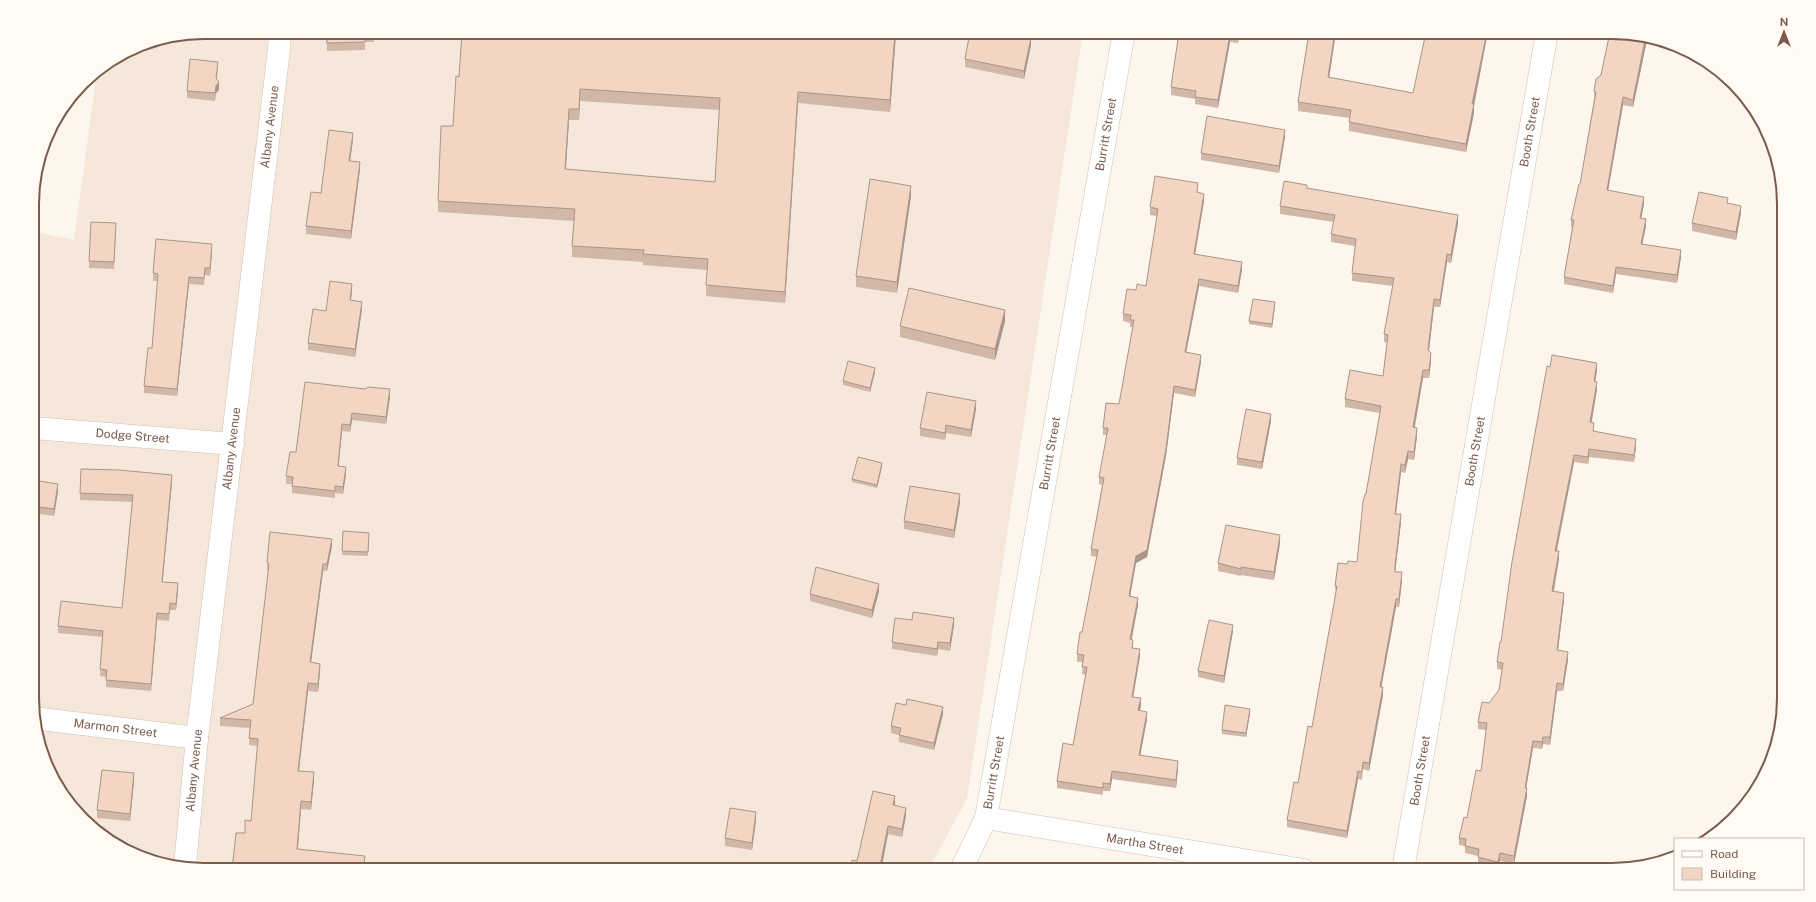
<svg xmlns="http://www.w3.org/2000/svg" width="1816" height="902" viewBox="0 0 1816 902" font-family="'Public Sans',sans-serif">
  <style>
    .residential { fill: #f5e8da }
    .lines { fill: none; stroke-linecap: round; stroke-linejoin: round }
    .minor-casing { stroke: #d1beb0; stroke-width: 23 }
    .minor { stroke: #fff; stroke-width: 22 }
    .wall { fill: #d1b7a8; fill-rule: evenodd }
    .shaded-wall { fill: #aa9588 }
    .building { fill: #f3d5c3; stroke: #aa9588; fill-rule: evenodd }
    .labels { text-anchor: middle; stroke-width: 3; stroke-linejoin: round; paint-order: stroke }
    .street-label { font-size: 12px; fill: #7a5c4d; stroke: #fffaf3 }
    .rim { fill: none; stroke: #7a5c4d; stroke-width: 2 }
  </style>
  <rect width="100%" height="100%" fill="#fdf6ec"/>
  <!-- residential -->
  <path class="residential" d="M 204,32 L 1083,32 L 967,799 L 928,870 L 204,870 L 128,852 L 67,803 L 45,764 L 34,721 L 32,231 L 74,240 L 97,71 L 138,45 Z"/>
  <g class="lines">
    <!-- minor casing -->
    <g class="minor-casing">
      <g id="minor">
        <path id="s1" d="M 33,428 L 233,444"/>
        <path id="s2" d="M 33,718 L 197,738"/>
        <path id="s3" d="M 986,818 L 1304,870"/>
        <path id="s4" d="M 185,866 L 197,738 L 279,49 L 280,32"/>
        <path id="s5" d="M 961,870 L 986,818 L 1124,32"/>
        <path id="s6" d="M 1403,870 L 1547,32"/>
      </g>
    </g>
    <!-- minor -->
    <use href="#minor" class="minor"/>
  </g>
  <!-- wall -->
  <path class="wall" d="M 326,32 L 374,32 L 374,42 L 365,42 L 365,50 L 327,51 Z
    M 896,32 L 890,112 L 798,103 L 785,303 L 706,296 L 707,270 L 643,265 L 643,262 L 572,257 L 572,246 L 574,221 L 438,212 L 438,201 L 453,126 L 459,77 L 612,34 ZM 580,101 L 719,110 L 715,182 L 566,169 L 569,120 L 579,120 Z
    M 1179,32 L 1240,32 L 1238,43 L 1230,42 L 1218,108 L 1195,104 L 1195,99 L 1171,95 L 1171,87 Z
    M 1309,32 L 1336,32 L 1329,77 L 1474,106 L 1474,113 L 1466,152 L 1349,131 L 1349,122 L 1350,118 L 1298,111 L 1298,102 Z
    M 1647,40 L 1633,107 L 1623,105 L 1608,190 L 1644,204 L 1641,218 L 1646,226 L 1642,244 L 1681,257 L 1677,283 L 1616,274 L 1613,293 L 1564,284 L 1564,277 L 1572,228 L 1571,227 L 1571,220 L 1580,184 L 1594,99 L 1594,91 Z
    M 1031,45 L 1024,79 L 965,67 L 965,59 Z
    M 218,69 L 217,79 L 219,90 L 216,93 L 215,101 L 187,98 L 187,91 Z
    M 1285,137 L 1279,173 L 1201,160 L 1201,153 Z
    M 353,140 L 350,161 L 360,169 L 351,239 L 306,234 L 306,226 L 321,193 Z
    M 1307,188 L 1458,223 L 1451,263 L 1447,262 L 1440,307 L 1434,307 L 1429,351 L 1431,361 L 1429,378 L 1423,378 L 1415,427 L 1417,436 L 1414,460 L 1408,459 L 1405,473 L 1401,472 L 1396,514 L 1401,522 L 1395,571 L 1402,580 L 1399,607 L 1396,607 L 1381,687 L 1383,695 L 1369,771 L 1363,769 L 1362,780 L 1358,779 L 1347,838 L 1287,827 L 1287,820 L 1298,783 L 1312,727 L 1336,594 L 1335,586 L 1347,564 L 1357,562 L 1366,494 L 1380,413 L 1345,407 L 1345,399 L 1383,376 L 1387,343 L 1384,342 L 1384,334 L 1393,286 L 1352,281 L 1352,273 L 1355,246 L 1331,242 L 1331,234 L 1334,222 L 1280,214 L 1280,206 Z
    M 1198,190 L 1198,193 L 1204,201 L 1195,254 L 1242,269 L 1238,293 L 1199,286 L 1186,352 L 1201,362 L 1195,397 L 1174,393 L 1166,456 L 1147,557 L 1136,563 L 1130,596 L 1138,605 L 1132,639 L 1133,648 L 1140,656 L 1133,697 L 1141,705 L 1140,711 L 1147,719 L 1140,755 L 1178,768 L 1176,788 L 1112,779 L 1110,791 L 1103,791 L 1103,795 L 1057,788 L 1057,781 L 1073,745 L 1086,675 L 1082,674 L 1083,662 L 1077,662 L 1077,654 L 1082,632 L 1097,557 L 1091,556 L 1091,549 L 1102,485 L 1099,484 L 1099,477 L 1107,435 L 1103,435 L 1103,428 L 1119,404 L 1133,327 L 1130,327 L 1130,323 L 1123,321 L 1123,314 L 1136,290 L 1146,286 L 1157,216 L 1150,215 L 1150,207 Z
    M 911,196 L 897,293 L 856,287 L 856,276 Z
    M 1728,203 L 1741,213 L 1736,240 L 1692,231 L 1692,223 Z
    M 116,231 L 114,269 L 89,268 L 89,261 Z
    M 212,252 L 210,276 L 205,275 L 204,285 L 189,284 L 177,396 L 144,393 L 144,386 L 152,348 L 158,281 L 153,281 L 153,273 Z
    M 352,291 L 351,300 L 362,309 L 355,357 L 308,350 L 308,343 L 326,311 Z
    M 1275,306 L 1272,328 L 1249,324 L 1249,321 Z
    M 1005,321 L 995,360 L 900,337 L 900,326 Z
    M 1550,367 L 1597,370 L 1595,382 L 1597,389 L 1592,422 L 1594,431 L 1636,446 L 1634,462 L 1589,457 L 1588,464 L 1574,462 L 1557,551 L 1559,559 L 1554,591 L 1564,600 L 1558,651 L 1568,660 L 1563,691 L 1557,691 L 1550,745 L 1543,744 L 1542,749 L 1533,748 L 1526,788 L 1527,796 L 1514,864 L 1500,861 L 1498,869 L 1478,865 L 1478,856 L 1465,853 L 1465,846 L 1459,845 L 1459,838 L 1467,818 L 1481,771 L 1486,730 L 1478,729 L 1478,722 L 1489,703 L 1499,690 L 1502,670 L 1497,669 L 1497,662 L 1501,642 Z
    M 875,372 L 870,392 L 843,385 L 843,381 Z
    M 365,389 L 390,397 L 386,424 L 352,420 L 350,432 L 342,431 L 338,466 L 346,474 L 343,494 L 335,493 L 335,498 L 292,493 L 292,484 L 286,484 L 286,476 L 296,452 Z
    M 976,409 L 971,437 L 946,433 L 945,440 L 920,436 L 920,428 Z
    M 1271,421 L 1262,469 L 1237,465 L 1237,458 Z
    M 882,466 L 877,488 L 852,482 L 852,479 Z
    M 33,480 L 58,491 L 54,516 L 33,513 Z
    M 172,482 L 162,582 L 178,590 L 176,610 L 170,610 L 169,621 L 157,620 L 151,691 L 106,687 L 106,677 L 100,676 L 102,637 L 58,633 L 58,626 L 122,608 L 132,502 L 80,500 L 80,493 Z
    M 960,502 L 954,538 L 904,529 L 904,521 Z
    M 343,531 L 369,533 L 368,556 L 342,555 Z
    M 1280,543 L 1274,580 L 1241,575 L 1241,576 L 1218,571 L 1218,563 Z
    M 332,546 L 327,571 L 323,571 L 311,663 L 320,671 L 318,692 L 308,691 L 299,771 L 314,780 L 311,810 L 301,809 L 298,849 L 365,864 L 364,870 L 232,870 L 245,833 L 251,821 L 258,746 L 249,745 L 250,728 L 220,726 L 220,718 L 253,704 L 269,571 L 267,570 L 267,562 Z
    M 879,591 L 872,618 L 810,601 L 810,594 Z
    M 912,620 L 954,625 L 950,651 L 938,649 L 937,656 L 892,649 L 892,642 Z
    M 1233,631 L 1224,683 L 1198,677 L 1198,671 Z
    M 1250,713 L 1246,737 L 1222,734 L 1222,730 Z
    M 943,714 L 934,750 L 899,742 L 899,735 L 891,733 L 891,726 Z
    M 134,781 L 130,821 L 97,818 L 97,810 Z
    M 895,803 L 895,805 L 906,815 L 902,837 L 888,834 L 882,867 L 886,870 L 857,861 Z
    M 756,820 L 752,850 L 725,846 L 725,838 Z"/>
  <!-- shaded-wall -->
  <path class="shaded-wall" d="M 895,32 L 896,32 L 896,35 L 890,112 L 890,100 Z
    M 1239,32 L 1240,32 L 1238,43 L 1238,36 Z
    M 1335,32 L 1336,32 L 1328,86 L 1328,77 Z
    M 1487,32 L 1488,32 L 1474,106 L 1474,113 L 1466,152 L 1466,144 L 1472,104 Z
    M 1230,35 L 1230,42 L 1218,108 L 1218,100 Z
    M 1031,38 L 1031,45 L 1024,79 L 1024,71 Z
    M 1645,40 L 1647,40 L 1633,107 L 1633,100 Z
    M 219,82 L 219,90 L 216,93 L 215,101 L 216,86 Z
    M 580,89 L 580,101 L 579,120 L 579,109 Z
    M 798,92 L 798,103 L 785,303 L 785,292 Z
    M 1623,97 L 1623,105 L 1607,197 L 1607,190 Z
    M 569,109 L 569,120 L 565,180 L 565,169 Z
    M 1285,130 L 1285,137 L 1279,173 L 1279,166 Z
    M 353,133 L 353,140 L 349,168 L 349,161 Z
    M 360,162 L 360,169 L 351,239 L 351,231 Z
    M 911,186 L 911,196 L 897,293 L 897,282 Z
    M 1204,194 L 1204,201 L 1194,261 L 1194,254 Z
    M 1644,197 L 1644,204 L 1640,225 L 1640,218 Z
    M 1741,206 L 1741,213 L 1736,240 L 1736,232 Z
    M 1458,215 L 1458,223 L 1451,263 L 1451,255 Z
    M 1646,219 L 1646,226 L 1641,251 L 1641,244 Z
    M 212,244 L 212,252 L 210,276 L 210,268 Z
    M 1681,250 L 1681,257 L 1677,283 L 1677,275 Z
    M 1447,254 L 1447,262 L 1440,307 L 1440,300 Z
    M 1242,262 L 1242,269 L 1238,293 L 1238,286 Z
    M 1616,267 L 1616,274 L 1613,293 L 1613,286 Z
    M 189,277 L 189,284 L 177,396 L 177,389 Z
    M 1199,279 L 1199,286 L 1185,359 L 1185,352 Z
    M 352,284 L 352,291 L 350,307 L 350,300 Z
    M 1434,299 L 1434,307 L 1428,358 L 1428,350 Z
    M 362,302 L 362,309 L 355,357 L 355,349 Z
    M 1275,302 L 1275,306 L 1272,328 L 1272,324 Z
    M 1005,310 L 1005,321 L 995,360 L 995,349 Z
    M 1431,353 L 1431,361 L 1429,378 L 1429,370 Z
    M 1201,355 L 1201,362 L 1195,397 L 1195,390 Z
    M 1597,363 L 1597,370 L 1594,389 L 1594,381 Z
    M 875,368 L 875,372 L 870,392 L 870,388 Z
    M 1423,370 L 1423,378 L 1413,435 L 1413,427 Z
    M 1597,382 L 1597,389 L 1590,429 L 1590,422 Z
    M 1174,386 L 1174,393 L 1166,456 L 1147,557 L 1136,563 L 1129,603 L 1129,596 L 1136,556 Z
    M 390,389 L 390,397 L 386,424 L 386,417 Z
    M 976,401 L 976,409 L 971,437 L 971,430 Z
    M 352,413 L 352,420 L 350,432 L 350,425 Z
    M 1271,414 L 1271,421 L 1262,469 L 1262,462 Z
    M 342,424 L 342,431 L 338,474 L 338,466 Z
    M 946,425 L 946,433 L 945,440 L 945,433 Z
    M 1417,428 L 1417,436 L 1414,460 L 1414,452 Z
    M 1636,439 L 1636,446 L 1634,462 L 1634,455 Z
    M 1589,449 L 1589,457 L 1588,464 L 1588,457 Z
    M 1408,451 L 1408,459 L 1405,473 L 1405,465 Z
    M 1574,455 L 1574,462 L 1555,558 L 1555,551 Z
    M 882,463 L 882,466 L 877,488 L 877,485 Z
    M 1401,464 L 1401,472 L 1395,521 L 1395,514 Z
    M 346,467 L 346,474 L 343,494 L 343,487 Z
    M 172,475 L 172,482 L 162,589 L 162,582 Z
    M 58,484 L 58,491 L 54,516 L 54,509 Z
    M 960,494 L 960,502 L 954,538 L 954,530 Z
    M 1401,514 L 1401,522 L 1395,574 L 1395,566 Z
    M 1280,535 L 1280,543 L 1274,580 L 1274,572 Z
    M 332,539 L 332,546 L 327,571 L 327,564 Z
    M 1559,551 L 1559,559 L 1552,598 L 1552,591 Z
    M 323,564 L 323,571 L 310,670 L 310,662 Z
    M 1402,572 L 1402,580 L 1399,607 L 1399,599 Z
    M 178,583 L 178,590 L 176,610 L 176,604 Z
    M 879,584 L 879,591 L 872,618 L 872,610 Z
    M 1564,593 L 1564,600 L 1557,658 L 1557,650 Z
    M 1138,598 L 1138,605 L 1130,646 L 1130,639 Z
    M 1396,599 L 1396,607 L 1380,695 L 1380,687 Z
    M 157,613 L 157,620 L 151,691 L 151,684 Z
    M 954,618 L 954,625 L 950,651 L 950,643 Z
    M 1233,625 L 1233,631 L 1224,683 L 1224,676 Z
    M 938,642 L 938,649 L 937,656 L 937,649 Z
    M 1140,649 L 1140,656 L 1132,704 L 1132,697 Z
    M 1568,652 L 1568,660 L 1563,691 L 1563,684 Z
    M 320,664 L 320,671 L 318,692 L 318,684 Z
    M 308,683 L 308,691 L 298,778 L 298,771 Z
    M 1557,683 L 1557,691 L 1550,745 L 1550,737 Z
    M 1383,687 L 1383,695 L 1369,771 L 1369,763 Z
    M 1141,698 L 1141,705 L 1138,718 L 1138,710 Z
    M 943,707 L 943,714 L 934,750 L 934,743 Z
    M 1250,709 L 1250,713 L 1246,737 L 1246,733 Z
    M 1147,712 L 1147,719 L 1139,763 L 1139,755 Z
    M 1543,737 L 1543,744 L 1542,749 L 1542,742 Z
    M 1533,741 L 1533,748 L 1525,795 L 1525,788 Z
    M 1178,761 L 1178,768 L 1176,788 L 1176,780 Z
    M 1112,771 L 1112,779 L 1110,791 L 1110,784 Z
    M 1358,771 L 1358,779 L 1347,838 L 1347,831 Z
    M 314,772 L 314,780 L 311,810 L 311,802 Z
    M 134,773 L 134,781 L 130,821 L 130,814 Z
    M 1527,788 L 1527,796 L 1514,864 L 1514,856 Z
    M 895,796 L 895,803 L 893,812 L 893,805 Z
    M 301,801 L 301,809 L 297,856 L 297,849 Z
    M 906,808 L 906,815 L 902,837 L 902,829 Z
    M 756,812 L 756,820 L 752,850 L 752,843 Z
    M 888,826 L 888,834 L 881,870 L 880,866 Z
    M 1500,853 L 1500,861 L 1498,869 L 1498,862 Z"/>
  <!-- building -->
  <path class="building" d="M 326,32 L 374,32 L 374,34 L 365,35 L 365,42 L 327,43 Z
    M 462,32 L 553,32 L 612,34 L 612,32 L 895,32 L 890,100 L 798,92 L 785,292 L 706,285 L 708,259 L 643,254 L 644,250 L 572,246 L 575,209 L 438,201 L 441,126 L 453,126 L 456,76 L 459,77 ZM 580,89 L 720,98 L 715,182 L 565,169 L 569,109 L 579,109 Z
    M 970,32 L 1001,32 L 1031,38 L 1024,71 L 965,59 Z
    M 1179,32 L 1239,32 L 1238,36 L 1230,35 L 1218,100 L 1195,97 L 1196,91 L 1171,87 Z
    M 1309,32 L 1335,32 L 1328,77 L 1413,93 L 1426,32 L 1487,32 L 1472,104 L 1474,104 L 1466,144 L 1349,122 L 1351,110 L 1298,102 Z
    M 1610,32 L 1612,32 L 1645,40 L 1633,100 L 1623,97 L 1607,190 L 1644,197 L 1640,218 L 1646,219 L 1641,244 L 1681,250 L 1677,275 L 1616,267 L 1613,286 L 1564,277 L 1574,220 L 1571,220 L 1579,184 L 1580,184 L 1596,92 L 1594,91 L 1596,79 L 1601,75 Z
    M 190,59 L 218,62 L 216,78 L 219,82 L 216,86 L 215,93 L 187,91 Z
    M 1207,116 L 1285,130 L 1279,166 L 1201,153 Z
    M 329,130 L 353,133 L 349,161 L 360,162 L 351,231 L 306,226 L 311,192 L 321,193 Z
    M 1155,176 L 1198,183 L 1197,192 L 1204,194 L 1194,254 L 1242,262 L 1238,286 L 1199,279 L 1185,352 L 1201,355 L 1195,390 L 1174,386 L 1166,449 L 1147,550 L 1136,556 L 1129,596 L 1138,598 L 1130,639 L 1133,640 L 1132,648 L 1140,649 L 1132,697 L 1141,698 L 1138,710 L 1147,712 L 1139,755 L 1178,761 L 1176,780 L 1112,771 L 1110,784 L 1103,783 L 1103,788 L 1057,781 L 1063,743 L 1073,745 L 1087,667 L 1082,667 L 1084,655 L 1077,654 L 1080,632 L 1082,632 L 1098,550 L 1091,549 L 1104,478 L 1099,477 L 1108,428 L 1103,428 L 1106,403 L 1119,404 L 1134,320 L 1130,320 L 1131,315 L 1123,314 L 1127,289 L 1136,290 L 1137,284 L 1146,286 L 1158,209 L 1150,207 Z
    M 870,179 L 911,186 L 897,282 L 856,276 Z
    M 1284,181 L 1307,185 L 1307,188 L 1458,215 L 1451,255 L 1447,254 L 1440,300 L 1434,299 L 1428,350 L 1431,353 L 1429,370 L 1423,370 L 1413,427 L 1417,428 L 1414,452 L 1408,451 L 1405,465 L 1401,464 L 1395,514 L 1401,514 L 1395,566 L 1395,572 L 1402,572 L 1399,599 L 1396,599 L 1380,687 L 1383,687 L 1369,763 L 1363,762 L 1362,772 L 1358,771 L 1347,831 L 1287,820 L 1294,782 L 1298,783 L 1308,726 L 1312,727 L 1337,586 L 1335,586 L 1338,563 L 1347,564 L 1348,561 L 1357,562 L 1363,502 L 1365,494 L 1366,494 L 1381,406 L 1345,399 L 1350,370 L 1383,376 L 1388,335 L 1384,334 L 1394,278 L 1352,273 L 1356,239 L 1331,234 L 1335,215 L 1280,206 Z
    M 1699,192 L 1728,198 L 1727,203 L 1741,206 L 1736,232 L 1692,223 Z
    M 91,222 L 116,223 L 114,262 L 89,261 Z
    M 156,239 L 212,244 L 210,268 L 205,268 L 204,278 L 189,277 L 177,389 L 144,386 L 148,348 L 152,348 L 158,274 L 153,273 Z
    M 330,281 L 352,284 L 350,300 L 362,302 L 355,349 L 308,343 L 313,309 L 326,311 Z
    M 909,288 L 1005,310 L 995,349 L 900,326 Z
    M 1253,299 L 1275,302 L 1272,324 L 1249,321 Z
    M 1552,355 L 1597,363 L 1594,381 L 1597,382 L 1590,422 L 1594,423 L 1593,431 L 1636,439 L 1634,455 L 1589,449 L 1588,457 L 1574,455 L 1555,551 L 1559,551 L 1552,591 L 1564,593 L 1557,650 L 1568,652 L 1563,684 L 1557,683 L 1550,737 L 1543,737 L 1542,742 L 1533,741 L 1525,788 L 1527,788 L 1514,856 L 1500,853 L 1498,862 L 1478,857 L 1479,849 L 1465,846 L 1466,839 L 1459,838 L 1464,817 L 1467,818 L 1476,770 L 1481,771 L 1487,723 L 1478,722 L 1482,702 L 1489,703 L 1499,690 L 1503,663 L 1497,662 L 1500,642 L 1501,642 L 1512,562 L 1547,366 L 1550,367 Z
    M 848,361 L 875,368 L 870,388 L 843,381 Z
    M 305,382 L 365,389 L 368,387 L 390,389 L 386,417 L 352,413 L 350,425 L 342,424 L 338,466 L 346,467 L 343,487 L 335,486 L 335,491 L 292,486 L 293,477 L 286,476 L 290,452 L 296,452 Z
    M 927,392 L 976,401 L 971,430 L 946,425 L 945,433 L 920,428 Z
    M 1246,409 L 1271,414 L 1262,462 L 1237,458 Z
    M 858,457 L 882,463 L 877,485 L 852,479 Z
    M 81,469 L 119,470 L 172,475 L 162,582 L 178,583 L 176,604 L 170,603 L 169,614 L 157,613 L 151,684 L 106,680 L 107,670 L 100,669 L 103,631 L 58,626 L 61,601 L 122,608 L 133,495 L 80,493 Z
    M 33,480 L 58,484 L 54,509 L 33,506 Z
    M 910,486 L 960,494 L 954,530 L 904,521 Z
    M 1226,525 L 1280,535 L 1274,572 L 1241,567 L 1241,569 L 1218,563 Z
    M 343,531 L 369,533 L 368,552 L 342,551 Z
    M 270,532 L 332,539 L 327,564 L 323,564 L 310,662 L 320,664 L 318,684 L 308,683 L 298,771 L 314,772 L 311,802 L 301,801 L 297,849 L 365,856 L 363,870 L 232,870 L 236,833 L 245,833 L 245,820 L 251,821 L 258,739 L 249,738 L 251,720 L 220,718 L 253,704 L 269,564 L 267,562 Z
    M 816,567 L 879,584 L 872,610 L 810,594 Z
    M 913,612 L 954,618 L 950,643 L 938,642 L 937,649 L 892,642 L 895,618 L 912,620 Z
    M 1209,620 L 1233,625 L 1224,676 L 1198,671 Z
    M 907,699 L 943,707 L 934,743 L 899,735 L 901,728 L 891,726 L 896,703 L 906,705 Z
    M 1225,705 L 1250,709 L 1246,733 L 1222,730 Z
    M 102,770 L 134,773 L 130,814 L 97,810 Z
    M 873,791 L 895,796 L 893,805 L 906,808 L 902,829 L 888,826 L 880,866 L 886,868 L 885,870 L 850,870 L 852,860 L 857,861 Z
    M 730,808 L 756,812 L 752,843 L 725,838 Z
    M 1034,864 L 1045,870 L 1031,870 Z"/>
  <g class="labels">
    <!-- street labels -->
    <g class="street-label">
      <text dy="4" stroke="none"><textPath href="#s4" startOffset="744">Albany Avenue</textPath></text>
      <text dy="4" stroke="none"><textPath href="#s6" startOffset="749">Booth Street</textPath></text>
      <text dy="4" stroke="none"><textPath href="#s5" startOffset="752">Burritt Street</textPath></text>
      <text dy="4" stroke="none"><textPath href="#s1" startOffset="100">Dodge Street</textPath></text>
      <text dy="4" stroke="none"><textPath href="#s4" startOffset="420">Albany Avenue</textPath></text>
      <text dy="4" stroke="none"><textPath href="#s6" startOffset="425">Booth Street</textPath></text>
      <text dy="4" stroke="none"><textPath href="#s5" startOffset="428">Burritt Street</textPath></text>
      <text dy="4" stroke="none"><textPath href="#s2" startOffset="83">Marmon Street</textPath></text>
      <text dy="4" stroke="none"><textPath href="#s6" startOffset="101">Booth Street</textPath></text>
      <text dy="4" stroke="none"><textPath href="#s4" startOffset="96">Albany Avenue</textPath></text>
      <text dy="4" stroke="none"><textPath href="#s5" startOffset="104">Burritt Street</textPath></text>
      <text dy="4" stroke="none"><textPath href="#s3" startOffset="161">Martha Street</textPath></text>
    </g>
  </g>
  <!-- crop -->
  <path d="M0 0H1816V902H0ZM204 39H1612A165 165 0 0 1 1777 204V698A165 165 0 0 1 1612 863H204A165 165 0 0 1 39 698V204A165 165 0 0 1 204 39Z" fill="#fffaf3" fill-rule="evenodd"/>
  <path class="rim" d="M204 39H1612A165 165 0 0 1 1777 204V698A165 165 0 0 1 1612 863H204A165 165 0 0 1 39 698V204A165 165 0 0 1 204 39Z"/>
  <!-- legend -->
  <rect x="1674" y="838" width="130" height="52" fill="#fffaf3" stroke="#cabbb1"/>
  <rect x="1682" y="851" width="20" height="6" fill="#ffffff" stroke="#cabbb1"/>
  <text x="1710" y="858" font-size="12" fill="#7a5c4d">Road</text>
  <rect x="1682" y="868" width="20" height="12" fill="#f3d5c3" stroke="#cabbb1"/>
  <text x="1710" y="878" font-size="12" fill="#7a5c4d">Building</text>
  <!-- north arrow -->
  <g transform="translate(1784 32)" stroke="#fffaf3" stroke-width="3" paint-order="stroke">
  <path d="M0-3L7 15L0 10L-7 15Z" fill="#7a5c4d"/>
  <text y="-6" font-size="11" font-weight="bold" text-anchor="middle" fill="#7a5c4d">N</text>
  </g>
</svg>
